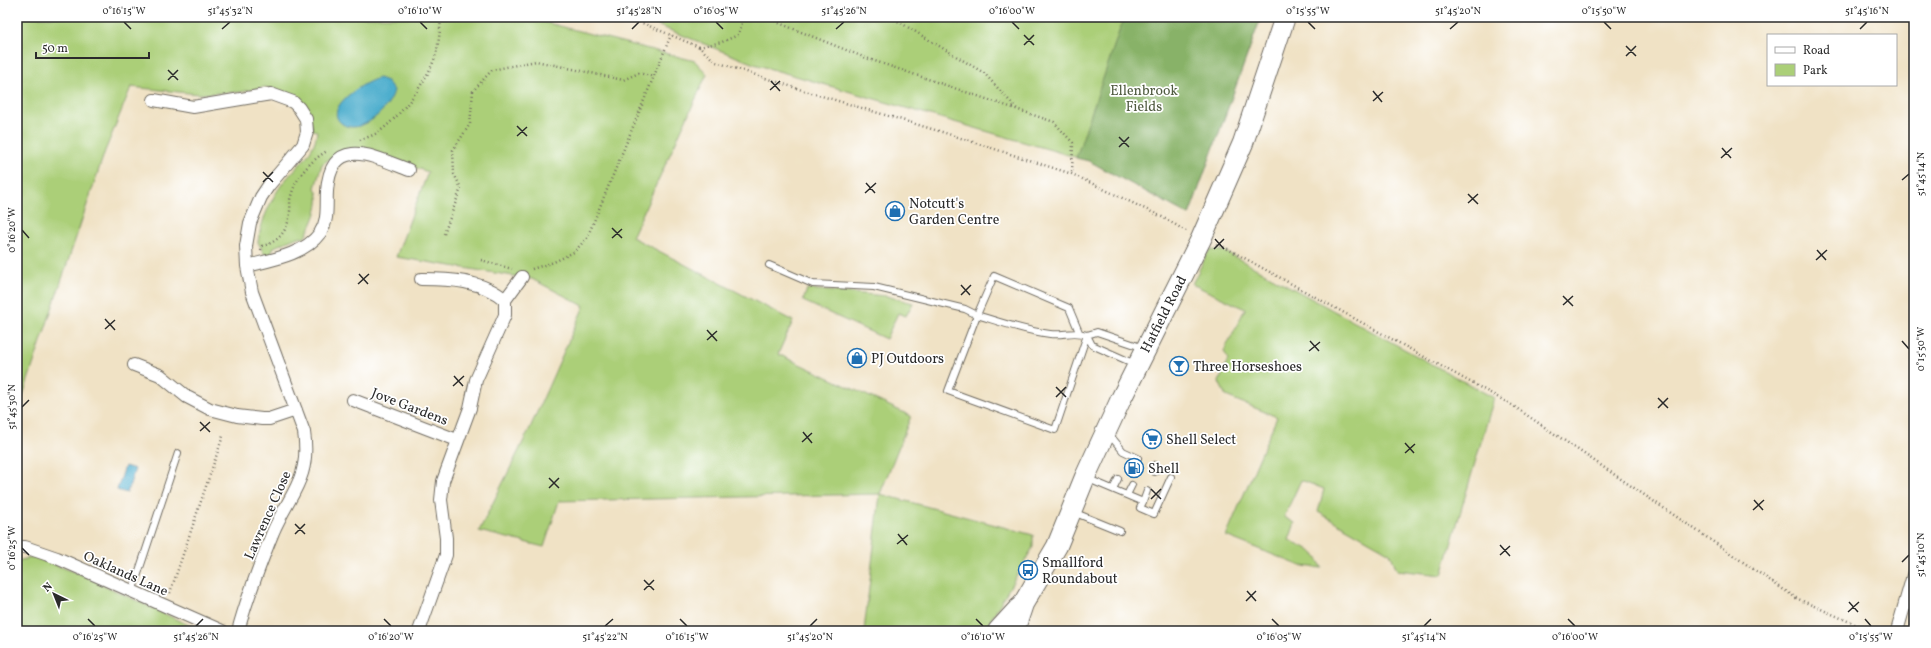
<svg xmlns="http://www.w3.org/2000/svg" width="1931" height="648" viewBox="0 0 1931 648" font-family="Vollkorn,serif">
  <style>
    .green { fill: #abcf78; stroke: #6b7d52 }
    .forest { fill: #88b268; stroke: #5a6e4a }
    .water { fill: #4eaecd; stroke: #3c6c7c }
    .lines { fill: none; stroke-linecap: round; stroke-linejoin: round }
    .lane-casing { stroke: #706b61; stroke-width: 8 }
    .street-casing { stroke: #706b61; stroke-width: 14 }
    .primary-casing { stroke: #706b61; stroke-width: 22 }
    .path { stroke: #706b61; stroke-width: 2.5; stroke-dasharray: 1 3; stroke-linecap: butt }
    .lane { stroke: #fff; stroke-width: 6 }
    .street { stroke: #fff; stroke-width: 12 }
    .primary { stroke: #fff; stroke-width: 20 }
    .ticks { fill: none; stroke: #2b2b2b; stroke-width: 1.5 }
    .labels { text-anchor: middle; stroke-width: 3.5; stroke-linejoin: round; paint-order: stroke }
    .park-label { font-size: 14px; fill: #515c42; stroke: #fff }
    .poi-label { font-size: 14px; fill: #2b2b2b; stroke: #fff; text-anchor: start }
    .street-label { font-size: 14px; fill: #2b2b2b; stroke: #fff }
    .neatline { fill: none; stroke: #2b2b2b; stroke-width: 1.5 }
    .ticks-label { font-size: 10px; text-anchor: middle; fill: #2b2b2b }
  </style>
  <rect width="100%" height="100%" fill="#fff"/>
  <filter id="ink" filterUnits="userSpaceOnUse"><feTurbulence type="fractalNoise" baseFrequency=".025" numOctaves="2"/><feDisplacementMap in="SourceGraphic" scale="8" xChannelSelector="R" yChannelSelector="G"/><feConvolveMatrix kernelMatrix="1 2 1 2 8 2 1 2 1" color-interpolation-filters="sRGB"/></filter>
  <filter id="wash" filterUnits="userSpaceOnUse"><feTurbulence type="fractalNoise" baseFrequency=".012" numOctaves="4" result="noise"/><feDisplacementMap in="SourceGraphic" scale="16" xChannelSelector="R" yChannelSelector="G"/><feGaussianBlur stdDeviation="0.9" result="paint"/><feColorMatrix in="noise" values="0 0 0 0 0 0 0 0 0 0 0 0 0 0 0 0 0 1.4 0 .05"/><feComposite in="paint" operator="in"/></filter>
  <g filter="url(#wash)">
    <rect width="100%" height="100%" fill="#f0e2c5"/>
    <!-- green -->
    <path class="green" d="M 17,17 L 525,17 L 695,61 L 707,74 L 632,237 L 793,321 L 778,354 L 911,416 L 880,494 L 1033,535 L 1033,547 L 989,623 L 981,631 L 864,631 L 880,494 L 559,501 L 544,547 L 479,531 L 530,428 L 584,306 L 532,279 L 396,257 L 428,172 L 361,149 C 342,146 337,155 322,164 L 315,188 C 324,202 312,225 304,238 L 298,237 L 274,247 L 271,254 L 264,254 L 258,242 C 260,225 269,204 278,190 C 291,169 315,157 317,131 L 313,130 L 309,113 L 305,105 L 288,93 L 277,90 L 265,87 L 241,92 L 198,94 L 131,87 L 105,151 L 17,413 Z
      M 637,17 L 1261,17 L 1189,215 L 1089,161 L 754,64 Z
      M 1209,250 L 1224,251 L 1494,398 L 1442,575 L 1397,570 L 1390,553 L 1318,512 L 1324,489 L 1301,480 L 1284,517 L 1295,523 L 1289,540 C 1306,548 1314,549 1322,568 L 1301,566 L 1226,536 L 1277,417 L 1226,396 L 1219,382 L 1228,359 L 1224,351 L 1245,309 L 1192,284 Z
      M 807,289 L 886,296 L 913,303 L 906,316 L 898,313 L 886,339 L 803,301 Z
      M 34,557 L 80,574 L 201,631 L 17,631 L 17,561 Z"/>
    <!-- forest -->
    <path class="forest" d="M 1124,17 L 1261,17 L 1189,215 L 1089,161 L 1076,158 Z"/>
    <!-- water -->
    <path class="water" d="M 379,78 L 387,81 L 394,90 C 391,108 359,138 341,123 C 322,107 366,81 379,78 Z
      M 125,466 L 135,469 L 127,493 L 117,490 Z"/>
  </g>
  <g filter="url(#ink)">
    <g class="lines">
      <!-- lane casing -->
      <g class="lane-casing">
        <path id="lane" d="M 769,265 L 813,284 L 874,287 L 965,309 L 977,315 L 994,276 L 1069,308 L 1079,332
          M 1087,335 L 1055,430 L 948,391 L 977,315 C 1000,322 1025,331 1050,334 C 1063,336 1074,330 1087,335 L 1097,332 L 1144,348
          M 1087,335 L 1092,345 L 1135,364
          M 1109,434 L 1123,451 L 1138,458
          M 1155,465 L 1157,466 L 1155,472
          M 1086,478 L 1143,502 L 1147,491
          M 1113,489 L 1118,479
          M 1127,495 L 1132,485
          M 1143,502 L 1140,508 L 1154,514 L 1171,477
          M 1073,512 L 1120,531
          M 132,592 L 178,453"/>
      </g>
      <!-- street casing -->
      <g class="street-casing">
        <path id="street" d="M 154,100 L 193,107 L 271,94 L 293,102 L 299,108 L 306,119 L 307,132 L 303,145 L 269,185 L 261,197 L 250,223 L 246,246 L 247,266 L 252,292 L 304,432 C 311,479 290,493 273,532 C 260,564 247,598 238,631
          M 247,266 C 271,260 304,255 320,233 C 329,220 326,206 327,191 C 331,133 375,157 409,170
          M 505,300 L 522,277
          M 134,365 L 160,375 L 187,397 L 210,409 L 237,416 L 262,419 L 269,419 L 296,410
          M 353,400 L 457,440
          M 17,547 L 25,547 L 57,558 L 222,631
          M 419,631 L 446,555 L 446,538 L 441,500 L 443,481 L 470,408 L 476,380 L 505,315 L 505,300 C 483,280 448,279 421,279
          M 1897,631 L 1914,572"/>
      </g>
      <!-- primary casing -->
      <g class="primary-casing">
        <path id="primary" d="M 998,631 L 1019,608
          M 1014,631 L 1023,604 L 1057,546 L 1085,477 L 1121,399 L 1201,239 L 1243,143 L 1285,17"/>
      </g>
      <!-- path -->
      <path class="path" d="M 628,17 L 699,47 L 716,62 L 805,91 L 942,132 L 1072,174 L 1162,217 L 1186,231
        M 764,17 L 866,58 L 1054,122 L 1073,143 L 1072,174
        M 891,17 L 984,73 L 1017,109
        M 699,47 L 722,42 L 738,35 L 744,17
        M 360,140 C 365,138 372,136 377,133 C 399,119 429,79 436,54 C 439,42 440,30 441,17
        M 444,234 L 461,188 L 454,174 L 453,150 L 470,124 L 473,91 L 492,70 L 536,61 L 623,80 L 639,73 L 654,77
        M 1216,244 L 1226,248 L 1512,405 L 1796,598 L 1859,626 L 1879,631
        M 261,250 L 262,246 C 280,242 289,228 290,211 C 291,206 289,200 291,196 C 296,177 310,161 327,151
        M 481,260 L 512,269
        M 532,269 L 554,262 L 574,252 L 587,238 L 671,35
        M 170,593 L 223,436"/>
      <!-- lane -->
      <use href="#lane" class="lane"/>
      <!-- street -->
      <use href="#street" class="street"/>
      <!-- primary -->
      <use href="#primary" class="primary"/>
    </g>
  </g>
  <!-- ticks -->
  <path class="ticks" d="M 124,22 L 131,29M 420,22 L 427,29M 716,22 L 723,29M 1012,22 L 1019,29M 1308,22 L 1315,29M 1604,22 L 1611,29M 222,29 L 230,22M 632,29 L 639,22M 836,29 L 844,22M 1450,29 L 1458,22M 1860,29 L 1867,22M 1024,35 L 1034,45M 1024,45 L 1034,35M 1626,46 L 1636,56M 1626,56 L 1636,46M 168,70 L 178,80M 168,80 L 178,70M 771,81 L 780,91M 770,90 L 780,81M 1373,91 L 1382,102M 1373,101 L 1383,92M 517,126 L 527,136M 517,136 L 527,127M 1119,137 L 1129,147M 1119,147 L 1129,137M 1722,148 L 1731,158M 1721,158 L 1732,148M 263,172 L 273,182M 1902,180 L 1909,174M 263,182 L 273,172M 866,183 L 875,193M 865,193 L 876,183M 1468,194 L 1478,204M 1468,203 L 1478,194M 612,228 L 622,238M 22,230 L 29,238M 612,238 L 622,229M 1215,239 L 1224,249M 1214,249 L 1224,239M 1817,250 L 1826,260M 1816,260 L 1827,250M 359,274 L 368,284M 358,284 L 369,274M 961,285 L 970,295M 961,295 L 971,285M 1563,296 L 1573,306M 1563,305 L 1573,296M 105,319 L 115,330M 105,329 L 115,320M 707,330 L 717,341M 707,340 L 717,331M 1310,341 L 1319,351M 1902,341 L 1909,349M 1309,351 L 1320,342M 454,376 L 463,386M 453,386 L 464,376M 1056,387 L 1066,397M 1056,397 L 1066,387M 1658,398 L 1668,408M 22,407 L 29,400M 1658,408 L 1668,398M 200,422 L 210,432M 200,431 L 210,422M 803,432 L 812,443M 802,442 L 812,433M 1405,443 L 1414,453M 1405,453 L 1415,444M 549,478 L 559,488M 549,488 L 559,478M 1151,489 L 1161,499M 1151,499 L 1161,489M 1754,500 L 1763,510M 1753,510 L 1764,500M 295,524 L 305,534M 295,534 L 305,524M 898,534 L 907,545M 897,544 L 908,535M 1500,545 L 1510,556M 22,548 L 29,555M 1500,555 L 1510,546M 1902,562 L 1909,555M 644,580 L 654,590M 644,590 L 654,580M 1247,591 L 1256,601M 1246,601 L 1256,591M 1849,602 L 1858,612M 1848,612 L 1859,602M 88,619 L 95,626M 384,619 L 391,626M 680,619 L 687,626M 976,619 L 983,626M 1272,619 L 1279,626M 1568,619 L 1575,626M 1865,619 L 1871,626M 196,626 L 203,619M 605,626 L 613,619M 810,626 L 817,619M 1424,626 L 1431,619"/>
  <!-- icons -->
  <defs>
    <g id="shop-ring" transform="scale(1)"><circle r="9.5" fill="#fff" stroke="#1f6fb2" stroke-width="1.5"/><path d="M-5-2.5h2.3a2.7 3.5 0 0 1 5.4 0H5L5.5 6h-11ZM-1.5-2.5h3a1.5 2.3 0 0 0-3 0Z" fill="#1f6fb2"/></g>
    <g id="bar-ring" transform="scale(1)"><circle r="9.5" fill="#fff" stroke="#1f6fb2" stroke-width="1.5"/><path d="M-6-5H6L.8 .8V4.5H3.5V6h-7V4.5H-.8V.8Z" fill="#1f6fb2"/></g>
    <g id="supermarket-ring" transform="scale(1)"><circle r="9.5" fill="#fff" stroke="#1f6fb2" stroke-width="1.5"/><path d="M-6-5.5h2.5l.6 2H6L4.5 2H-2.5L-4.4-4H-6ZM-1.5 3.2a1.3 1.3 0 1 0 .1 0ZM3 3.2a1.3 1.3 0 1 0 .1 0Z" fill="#1f6fb2"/></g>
    <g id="fuel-ring" transform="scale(1)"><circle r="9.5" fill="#fff" stroke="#1f6fb2" stroke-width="1.5"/><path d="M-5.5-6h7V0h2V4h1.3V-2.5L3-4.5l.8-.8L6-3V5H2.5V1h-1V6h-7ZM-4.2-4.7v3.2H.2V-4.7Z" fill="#1f6fb2"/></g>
    <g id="bus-ring" transform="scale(1)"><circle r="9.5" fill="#fff" stroke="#1f6fb2" stroke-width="1.5"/><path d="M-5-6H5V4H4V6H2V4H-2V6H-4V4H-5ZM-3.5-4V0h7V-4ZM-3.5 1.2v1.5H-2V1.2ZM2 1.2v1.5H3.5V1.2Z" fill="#1f6fb2"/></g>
  </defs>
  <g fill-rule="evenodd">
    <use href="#shop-ring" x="895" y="211"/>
    <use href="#shop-ring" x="857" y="358"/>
    <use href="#bar-ring" x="1179" y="366"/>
    <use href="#supermarket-ring" x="1152" y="439"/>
    <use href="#fuel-ring" x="1134" y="468"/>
    <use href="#bus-ring" x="1028" y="570"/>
  </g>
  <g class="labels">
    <!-- park labels -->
    <g class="park-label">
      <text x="1144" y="95">Ellenbrook<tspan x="1144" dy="16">Fields</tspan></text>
    </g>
    <!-- poi labels -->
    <g class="poi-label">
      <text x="909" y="208">Notcutt's<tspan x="909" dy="16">Garden Centre</tspan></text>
      <text x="871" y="363">PJ Outdoors</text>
      <text x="1193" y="371">Three Horseshoes</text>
      <text x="1166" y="444">Shell Select</text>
      <text x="1148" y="473">Shell</text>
      <text x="1042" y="567">Smallford<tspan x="1042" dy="16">Roundabout</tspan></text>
    </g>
    <!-- street labels -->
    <g class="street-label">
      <text transform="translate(1163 314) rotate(-63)" y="5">Hatfield Road</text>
      <text transform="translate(410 406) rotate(21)" y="5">Jove Gardens</text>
      <text transform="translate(267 515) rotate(-66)" y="5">Lawrence Close</text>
      <text transform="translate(126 573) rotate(24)" y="5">Oaklands Lane</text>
    </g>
  </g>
  <!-- margin -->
  <rect width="1931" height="648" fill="none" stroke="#fff" stroke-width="44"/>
  <!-- legend -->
  <rect x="1767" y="34" width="130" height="52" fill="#ffffff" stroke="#aaaaaa"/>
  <rect x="1775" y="47" width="20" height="6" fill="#ffffff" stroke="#aaaaaa"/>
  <text x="1803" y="54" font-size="12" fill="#2b2b2b">Road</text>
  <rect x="1775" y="64" width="20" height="12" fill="#abcf78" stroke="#aaaaaa"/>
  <text x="1803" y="74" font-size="12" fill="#2b2b2b">Park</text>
  <!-- north arrow -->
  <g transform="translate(54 594) rotate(317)" stroke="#ffffff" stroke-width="3" paint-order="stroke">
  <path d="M0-3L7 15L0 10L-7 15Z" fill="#2b2b2b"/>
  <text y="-6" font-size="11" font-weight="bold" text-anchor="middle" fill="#2b2b2b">N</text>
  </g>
  <!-- scale -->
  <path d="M36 52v6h113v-6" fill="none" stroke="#2b2b2b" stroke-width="2"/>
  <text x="42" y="52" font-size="12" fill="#2b2b2b" stroke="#ffffff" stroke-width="3" paint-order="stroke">50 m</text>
  <rect x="22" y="22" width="1887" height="604" class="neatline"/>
  <g class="ticks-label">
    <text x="124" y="14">0°16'15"W</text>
    <text x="230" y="14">51°45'32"N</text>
    <text x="420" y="14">0°16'10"W</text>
    <text x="639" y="14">51°45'28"N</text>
    <text x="716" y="14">0°16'05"W</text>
    <text x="844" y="14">51°45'26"N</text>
    <text x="1012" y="14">0°16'00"W</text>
    <text x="1308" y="14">0°15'55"W</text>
    <text x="1458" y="14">51°45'20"N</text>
    <text x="1604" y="14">0°15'50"W</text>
    <text x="1867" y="14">51°45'16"N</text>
    <text transform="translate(1920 174) rotate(-90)" y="4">51°45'14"N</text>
    <text transform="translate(11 230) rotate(-90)" y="4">0°16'20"W</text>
    <text transform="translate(1920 349) rotate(-90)" y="4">0°15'50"W</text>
    <text transform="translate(11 407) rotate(-90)" y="4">51°45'30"N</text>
    <text transform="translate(11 548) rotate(-90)" y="4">0°16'25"W</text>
    <text transform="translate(1920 555) rotate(-90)" y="4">51°45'10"N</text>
    <text x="95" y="640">0°16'25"W</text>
    <text x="196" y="640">51°45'26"N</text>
    <text x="391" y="640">0°16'20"W</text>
    <text x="605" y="640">51°45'22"N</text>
    <text x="687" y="640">0°16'15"W</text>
    <text x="810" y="640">51°45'20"N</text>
    <text x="983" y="640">0°16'10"W</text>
    <text x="1279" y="640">0°16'05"W</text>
    <text x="1424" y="640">51°45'14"N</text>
    <text x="1575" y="640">0°16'00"W</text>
    <text x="1871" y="640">0°15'55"W</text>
  </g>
</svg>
